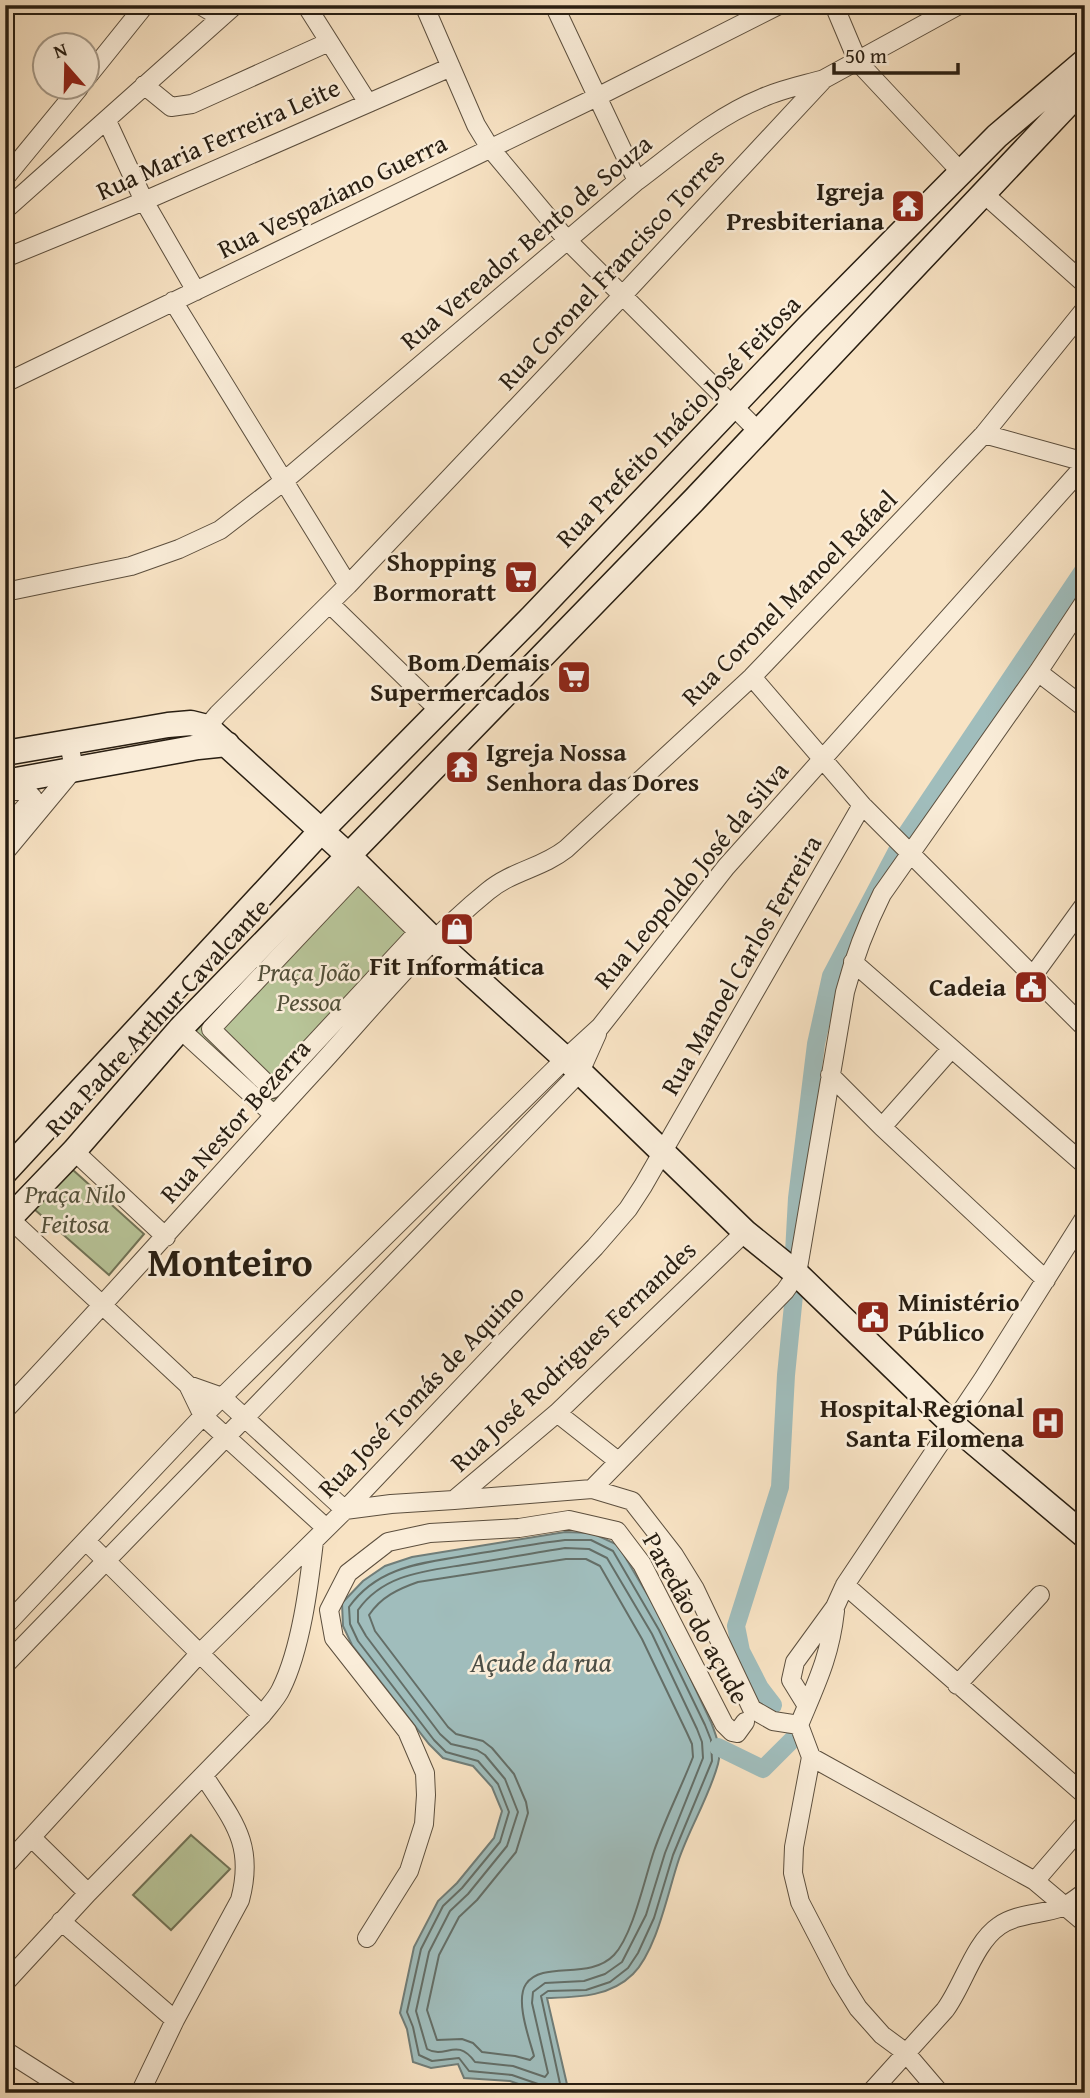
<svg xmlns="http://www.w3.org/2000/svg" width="1090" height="2098" viewBox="0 0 1090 2098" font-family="'Gentium Book Plus',serif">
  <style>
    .green { fill: #b8c599; stroke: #707256; stroke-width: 2 }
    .water { fill: #a0bdbc; stroke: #707d78; stroke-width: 2 }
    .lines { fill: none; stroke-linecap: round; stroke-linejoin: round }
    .shore { stroke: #646e67; stroke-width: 2 }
    .canal { stroke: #a0bdbc; stroke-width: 18 }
    .street-casing { stroke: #5c4f3e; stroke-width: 20 }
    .secondary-casing { stroke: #281e12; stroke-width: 27 }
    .street { stroke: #faedd9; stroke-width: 18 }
    .secondary { stroke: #faedd9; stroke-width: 24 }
    .labels { text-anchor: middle; stroke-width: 5; stroke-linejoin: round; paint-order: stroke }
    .street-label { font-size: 26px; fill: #281e12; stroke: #faedd9 }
    .poi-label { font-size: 26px; font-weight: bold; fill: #281e12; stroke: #faedd9; text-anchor: end }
    .park-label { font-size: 26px; font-style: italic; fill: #53503a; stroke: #faedd9 }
    .water-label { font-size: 28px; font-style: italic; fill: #4c4e45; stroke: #faedd9 }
    .town-label { font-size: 40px; font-weight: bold; fill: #281e12; stroke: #faedd9 }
  </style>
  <rect width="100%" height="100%" fill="#f8e3c4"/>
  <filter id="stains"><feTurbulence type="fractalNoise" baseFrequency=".00286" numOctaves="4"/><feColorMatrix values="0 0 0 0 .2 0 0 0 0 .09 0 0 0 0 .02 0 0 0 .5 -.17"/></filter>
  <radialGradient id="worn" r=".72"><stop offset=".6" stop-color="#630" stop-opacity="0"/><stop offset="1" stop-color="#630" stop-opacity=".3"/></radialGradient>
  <!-- green -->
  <path class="green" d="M 350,865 L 427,941 L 275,1103 L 191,1033 Z
    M 73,1170 L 144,1234 L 109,1275 L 34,1209 Z
    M 191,1835 L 230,1869 L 171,1930 L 133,1895 Z"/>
  <!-- water -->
  <path class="water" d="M 565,1532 L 592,1533 L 618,1545 L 666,1626 L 711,1722 C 716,1735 722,1750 718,1764 C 709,1797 690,1827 679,1859 C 668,1891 657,1950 633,1974 C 610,1997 578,1997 547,1998 L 569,2093 L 544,2093 L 510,2081 L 464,2078 L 458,2064 L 431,2068 L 413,2062 L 407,2029 L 400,2013 L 414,1947 L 438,1901 L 457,1883 L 494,1838 L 502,1811 L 492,1787 L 473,1766 L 443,1758 L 429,1744 L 352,1645 L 343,1626 L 342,1603 L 363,1581 L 385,1566 L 412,1557 Z"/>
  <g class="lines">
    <!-- shore -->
    <path class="shore" d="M 565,1548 L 589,1549 L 607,1558 L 652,1634 L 697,1729 L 702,1742 L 703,1758 L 665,1853 L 646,1915 L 622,1962 L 605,1974 L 584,1981 L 545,1983 L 533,1992 L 532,2003 L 548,2073 L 545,2077 L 513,2066 L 475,2062 C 456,2036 446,2060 427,2049 L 416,2011 L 429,1952 L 450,1911 L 468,1894 L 507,1846 L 518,1812 L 505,1779 L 485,1755 L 477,1750 L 451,1744 L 440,1734 L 366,1636 L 358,1622 L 358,1610 C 384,1573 427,1571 469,1564 C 501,1559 533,1553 565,1548 Z
      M 566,1559 L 586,1559 L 600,1566 L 642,1639 L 687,1733 L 692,1744 L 693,1757 C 681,1788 665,1819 654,1851 C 645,1877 633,1935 614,1955 C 589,1981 543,1960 526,1984 C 515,2000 529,2038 534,2056 L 530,2060 L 515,2056 L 482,2052 L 473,2043 L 462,2039 L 437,2040 L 427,2010 L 439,1955 L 459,1917 L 477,1900 L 516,1852 L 528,1813 L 526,1802 L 514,1774 L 492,1748 L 483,1741 L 456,1734 L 448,1727 L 375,1631 L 369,1615 C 381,1597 398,1589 418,1582 Z
      M 542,2093 L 538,2084 L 512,2075 L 469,2071 L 459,2058 L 432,2061 L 419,2055 L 413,2027 L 407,2012 L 421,1949 L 443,1906 L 462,1888 L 500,1842 L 509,1812 L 498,1784 L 478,1761 L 446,1752 L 434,1740 L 358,1641 L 350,1624 L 349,1607 C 378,1566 423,1563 469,1555 C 501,1550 532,1544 565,1540 L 591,1540 L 613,1551 L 659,1630 L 705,1725 L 711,1740 L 712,1761 L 673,1855 L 654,1918 L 638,1953 L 628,1968 L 610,1982 L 586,1990 L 548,1991 L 541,1996 L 562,2093"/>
    <!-- canal -->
    <path class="canal" d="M 905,836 L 1085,568
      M 794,1253 L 797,1198 L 816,1044 L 831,976 L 898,849
      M 773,1705 L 760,1688 L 741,1651 L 736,1626 L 780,1487 L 786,1375 L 794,1295
      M 718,1747 L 763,1769 L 792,1740"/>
    <!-- street casing -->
    <g class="street-casing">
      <path id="street" d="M 200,5 L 220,17
        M 306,5 L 368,103
        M 424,5 L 476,125 L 490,148 L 567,240 L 759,432
        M 554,5 L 637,181
        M 834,5 L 858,62 L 961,172
        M 88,76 L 145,5
        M 144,85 L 171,107 L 192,104 L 329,42
        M 107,121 L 144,201 L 196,291
        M 5,178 L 79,88
        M 983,193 L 1085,284
        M 5,210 L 235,5
        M 5,258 L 144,201 L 451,67
        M 173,301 L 348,585
        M 5,383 L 597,97 L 779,5
        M 984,434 L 1085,462
        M 5,592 L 131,566 L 179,549 L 220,530 L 284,481 L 637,181 C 677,151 715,117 762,98 C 782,89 803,85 824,79
        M 330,604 L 439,710
        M 1038,672 L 1085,708
        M 752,677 L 862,805 L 1085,1028
        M 202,738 L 207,727 L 218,714 L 348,585 L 622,296 L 824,79 L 959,5
        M 5,793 L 25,789 L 33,798 L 5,830
        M 5,852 L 74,769 L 69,743
        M 358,873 L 418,932 L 272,1089 L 211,1029 Z
        M 853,962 L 1085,1165
        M 1032,977 L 1085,904
        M 180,1029 L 274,1115
        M 830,1075 L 882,1127 L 1046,1280
        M 882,1127 L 951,1049
        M 74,1151 L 166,1237
        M 10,1219 L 188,1385 L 203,1416 L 326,1528
        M 188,1385 L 222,1397 L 345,1510
        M 5,1410 C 112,1297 214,1180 319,1066 C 373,1007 425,942 488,891 C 512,871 542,868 566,849 L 752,677 L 984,434 L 1085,309
        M 557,1413 L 618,1461
        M 592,1489 L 785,1291 L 797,1274 L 845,992 C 854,958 866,926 882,894 L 1038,672 L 1085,601
        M 454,1500 L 592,1489 L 632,1501 L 674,1555 L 695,1589 L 752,1709 L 773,1721 L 799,1725
        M 345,1510 L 391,1504 L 454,1500 L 557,1413 L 745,1232
        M 86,1541 L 262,1715
        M 845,1585 L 1085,1795
        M 835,1611 C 830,1657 816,1684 799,1725 L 811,1757 L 794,1847 L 793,1873 L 800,1902 L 840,1979 L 858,2008 L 882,2035 L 905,2052 L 940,2093
        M 5,1626 L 203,1416 L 565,1059 L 600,1027 L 726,867 L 1085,465
        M 5,1665 L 580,1072 L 597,1034
        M 957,1685 L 1040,1595
        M 807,1706 L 791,1680 L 795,1662 L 835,1607 L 845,1585 L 983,1379 L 1085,1217
        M 811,1757 L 1035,1881 L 1085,1923
        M 32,1838 L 88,1893
        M 5,1866 L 199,1654 L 345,1510 L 595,1247 L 628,1209 L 643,1186 L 862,805
        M 1035,1881 L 1085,1823
        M 61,1921 L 175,2020
        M 367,1938 L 409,1871 L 424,1824 L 426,1795 L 425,1773 L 407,1731 L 334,1638 L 329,1610 L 348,1573 L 388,1542 L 430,1533 L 519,1528 L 569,1520 L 617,1531 L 642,1564 L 724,1724 L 732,1732 L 737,1733 L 745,1722
        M 5,1983 L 88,1893 L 262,1715 C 268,1707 277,1698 281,1689 C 301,1649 309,1585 314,1541
        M 9,2053 L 72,2093
        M 140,2093 L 175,2020 L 240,1900 C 255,1844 233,1821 204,1776
        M 870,2093 L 945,2010 C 963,1986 974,1943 999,1926 C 1017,1913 1041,1915 1062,1907 C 1070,1904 1078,1897 1085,1892"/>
    </g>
    <!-- secondary casing -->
    <g class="secondary-casing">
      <path id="secondary" d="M 5,753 L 168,725 L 191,723 L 207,727 L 349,856 L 434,940 L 580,1072 L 745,1232 L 797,1274 L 952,1424 L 1085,1536
        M 5,782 L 198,747 L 227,744
        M 5,1172 L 321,831 L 532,617 L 808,327 L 997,136 L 1085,61
        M 5,1223 L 74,1151 L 180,1029 L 695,499 L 1085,86"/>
    </g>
    <!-- street -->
    <use href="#street" class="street"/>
    <!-- secondary -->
    <use href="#secondary" class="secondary"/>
  </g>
  <!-- icons -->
  <defs>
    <g id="temple-square" transform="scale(1.75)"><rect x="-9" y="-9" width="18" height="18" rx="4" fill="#8f2418" stroke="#faedd9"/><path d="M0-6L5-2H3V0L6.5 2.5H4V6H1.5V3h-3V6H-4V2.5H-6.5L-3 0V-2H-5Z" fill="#fff"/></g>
    <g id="supermarket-square" transform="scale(1.75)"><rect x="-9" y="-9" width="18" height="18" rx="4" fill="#8f2418" stroke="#faedd9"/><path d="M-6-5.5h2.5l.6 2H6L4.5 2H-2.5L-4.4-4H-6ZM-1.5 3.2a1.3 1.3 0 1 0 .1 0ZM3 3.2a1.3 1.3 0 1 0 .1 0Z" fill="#fff"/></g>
    <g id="shop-square" transform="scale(1.75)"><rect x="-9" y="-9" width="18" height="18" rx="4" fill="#8f2418" stroke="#faedd9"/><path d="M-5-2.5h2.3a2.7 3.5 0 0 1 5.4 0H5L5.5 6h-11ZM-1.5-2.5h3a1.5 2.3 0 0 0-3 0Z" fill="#fff"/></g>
    <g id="civic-square" transform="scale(1.75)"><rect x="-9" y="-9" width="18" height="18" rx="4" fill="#8f2418" stroke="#faedd9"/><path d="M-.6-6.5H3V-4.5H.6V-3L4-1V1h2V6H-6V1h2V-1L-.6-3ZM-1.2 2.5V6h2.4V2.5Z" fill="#fff"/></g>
    <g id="hospital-square" transform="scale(1.75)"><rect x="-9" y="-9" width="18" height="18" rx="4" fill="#8f2418" stroke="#faedd9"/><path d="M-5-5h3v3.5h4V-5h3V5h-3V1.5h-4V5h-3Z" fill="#fff"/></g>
  </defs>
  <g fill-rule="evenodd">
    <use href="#temple-square" x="908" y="206"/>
    <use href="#supermarket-square" x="521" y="577"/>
    <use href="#supermarket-square" x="574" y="677"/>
    <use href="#temple-square" x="462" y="767"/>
    <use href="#shop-square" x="457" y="929"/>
    <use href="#civic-square" x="1031" y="987"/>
    <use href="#civic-square" x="873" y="1317"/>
    <use href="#hospital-square" x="1048" y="1423"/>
  </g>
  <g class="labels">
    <!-- street labels -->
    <g class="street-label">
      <text transform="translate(218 139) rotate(-24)" y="9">Rua Maria Ferreira Leite</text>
      <text transform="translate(332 196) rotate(-26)" y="9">Rua Vespaziano Guerra</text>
      <text transform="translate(526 242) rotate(-40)" y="9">Rua Vereador Bento de Souza</text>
      <text transform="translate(611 269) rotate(-47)" y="9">Rua Coronel Francisco Torres</text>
      <text transform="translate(678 421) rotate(-46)" y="9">Rua Prefeito Inácio José Feitosa</text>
      <text transform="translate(789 598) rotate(-45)" y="9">Rua Coronel Manoel Rafael</text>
      <text transform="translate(691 875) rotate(-50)" y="9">Rua Leopoldo José da Silva</text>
      <text transform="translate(741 965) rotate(-60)" y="9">Rua Manoel Carlos Ferreira</text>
      <text transform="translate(157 1017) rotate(-47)" y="9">Rua Padre Arthur Cavalcante</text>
      <text transform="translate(235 1121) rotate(-48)" y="9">Rua Nestor Bezerra</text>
      <text transform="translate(573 1356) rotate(-43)" y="9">Rua José Rodrigues Fernandes</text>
      <text transform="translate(421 1391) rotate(-46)" y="9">Rua José Tomás de Aquino</text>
      <text transform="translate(696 1618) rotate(61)" y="9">Paredão do açude</text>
    </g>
    <!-- poi labels -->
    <g class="poi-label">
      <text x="884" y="200">Igreja<tspan x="884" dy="30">Presbiteriana</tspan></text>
      <text x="496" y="571">Shopping<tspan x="496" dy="30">Bormoratt</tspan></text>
      <text x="550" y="671">Bom Demais<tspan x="550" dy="30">Supermercados</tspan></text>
      <text x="486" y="761" text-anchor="start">Igreja Nossa<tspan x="486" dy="30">Senhora das Dores</tspan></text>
      <text x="457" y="975" text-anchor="middle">Fit Informática</text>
      <text x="1006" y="996">Cadeia</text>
      <text x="898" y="1311" text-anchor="start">Ministério<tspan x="898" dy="30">Público</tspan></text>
      <text x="1024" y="1417">Hospital Regional<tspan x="1024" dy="30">Santa Filomena</tspan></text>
    </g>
    <!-- park labels -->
    <g class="park-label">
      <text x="309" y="981">Praça João<tspan x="309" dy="30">Pessoa</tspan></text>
      <text x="75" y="1203">Praça Nilo<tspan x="75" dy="30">Feitosa</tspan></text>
    </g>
    <!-- water labels -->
    <g class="water-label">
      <text x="541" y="1672">Açude da rua</text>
    </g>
    <!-- town labels -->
    <g class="town-label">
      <text x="230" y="1276">Monteiro</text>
    </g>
  </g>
  <!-- margin -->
  <rect width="1090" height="2098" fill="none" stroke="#f8e3c4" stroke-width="28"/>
  <rect x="7" y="7" width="1076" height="2084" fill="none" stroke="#281e12" stroke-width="3.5"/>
  <rect x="14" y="14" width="1062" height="2070" fill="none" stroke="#281e12" stroke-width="2"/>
  <!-- north arrow -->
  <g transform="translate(66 66) rotate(340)"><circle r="33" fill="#faedd9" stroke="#a69a89" stroke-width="2"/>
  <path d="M0-5L12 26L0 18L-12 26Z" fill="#8f2418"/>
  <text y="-10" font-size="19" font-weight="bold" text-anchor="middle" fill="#281e12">N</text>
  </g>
  <!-- scale -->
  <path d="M834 63v10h124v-10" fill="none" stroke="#281e12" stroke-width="3.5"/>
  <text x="845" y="63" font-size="21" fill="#281e12" stroke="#faedd9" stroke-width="5" paint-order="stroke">50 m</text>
  <rect width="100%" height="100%" filter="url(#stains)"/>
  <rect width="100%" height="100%" fill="url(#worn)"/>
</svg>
